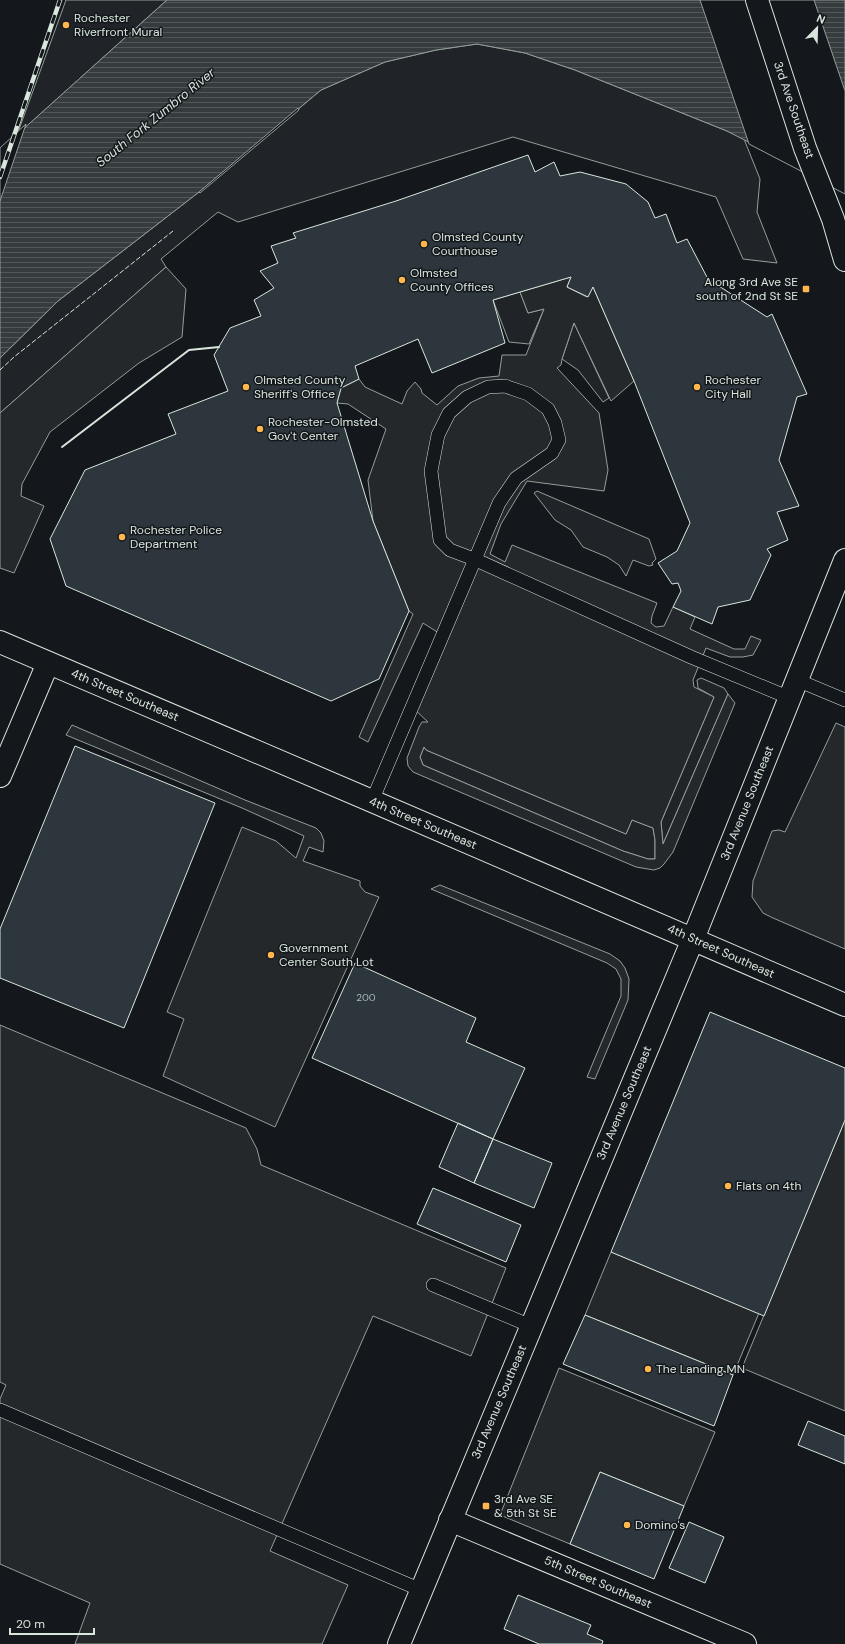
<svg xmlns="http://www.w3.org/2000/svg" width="845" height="1644" viewBox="0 0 845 1644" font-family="'DM Sans',sans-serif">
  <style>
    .green { fill: #202428; stroke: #939e99 }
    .parking { fill: #24282b; stroke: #939e99; fill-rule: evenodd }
    .water { fill: url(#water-rules); stroke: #939e99 }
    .pier { fill: #14181c; stroke: #939e99 }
    .building { fill: #2c363c; stroke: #d8e6dc }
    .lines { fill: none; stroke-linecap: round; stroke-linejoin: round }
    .lane-casing { stroke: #d8e6dc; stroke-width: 14 }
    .street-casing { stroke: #d8e6dc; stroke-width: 24 }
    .secondary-casing { stroke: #d8e6dc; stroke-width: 24 }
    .lane { stroke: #14181c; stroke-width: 13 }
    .street { stroke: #14181c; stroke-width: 22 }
    .secondary { stroke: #14181c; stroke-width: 22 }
    .rail-casing { stroke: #d8e6dc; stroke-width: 4.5 }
    .rail { stroke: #14181c; stroke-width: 3; stroke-dasharray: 9; stroke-linecap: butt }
    .fence { stroke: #d8e6dc; stroke-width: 1; stroke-dasharray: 5 2; stroke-linecap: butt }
    .wall { stroke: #d8e6dc; stroke-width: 2 }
    .poi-dot { fill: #ffb74d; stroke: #14181c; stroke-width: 1.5 }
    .labels { text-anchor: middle; stroke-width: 3; stroke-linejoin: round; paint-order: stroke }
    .number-label { font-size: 10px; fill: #adbab4 }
    .poi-label { font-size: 12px; fill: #d8e6dc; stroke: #14181c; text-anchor: start }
    .street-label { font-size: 12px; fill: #d8e6dc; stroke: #14181c }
    .water-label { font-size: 13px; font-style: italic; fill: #d8e6dc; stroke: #14181c }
  </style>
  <defs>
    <pattern id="water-rules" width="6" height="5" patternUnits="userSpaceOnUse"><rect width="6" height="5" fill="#363b3e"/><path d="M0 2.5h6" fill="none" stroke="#525759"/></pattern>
  </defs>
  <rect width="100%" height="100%" fill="#14181c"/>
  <!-- green -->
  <path class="green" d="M 66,0 L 167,0 L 17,135 Z
    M 477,44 L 525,53 L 575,70 L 727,131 L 744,139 L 760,179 L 757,212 L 777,263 L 743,259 L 716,197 L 513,137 L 238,222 L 218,212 L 161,259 L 166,267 L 0,413 L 0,358 L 58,301 L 199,192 L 321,90 L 385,62 L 436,50 Z
    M 520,292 L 528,313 L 544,309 L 529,344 L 509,342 L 493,300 Z
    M 574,323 L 609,398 L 603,402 L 578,370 L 562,359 Z
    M 537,491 L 649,539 L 656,559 L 652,563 L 653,565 L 649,566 L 633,560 L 626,576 L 619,565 L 607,557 L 583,547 L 571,530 L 555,520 L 534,493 Z
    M 701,678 L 724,688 L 728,694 L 663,844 L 661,822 L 714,697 L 698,688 L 697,680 Z
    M 424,747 L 426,750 L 626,834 L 632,820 L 653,828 L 655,840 L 655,859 L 648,859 L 623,851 L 423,765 L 420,757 Z"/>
  <!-- parking -->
  <path class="parking" d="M 166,267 L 186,289 L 182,337 L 139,363 L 50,432 L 22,484 L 21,496 L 44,506 L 14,573 L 0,568 L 0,413 Z
    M 571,277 L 567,287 L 587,297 L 593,287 L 634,381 L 611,401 L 574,323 L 562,359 L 561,365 L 557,368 L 599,413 L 608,470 L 604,491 L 527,481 L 501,524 L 490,554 L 505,562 L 512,545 L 657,603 L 652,616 L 651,623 L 656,627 L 664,626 L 673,607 L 695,617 L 690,629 L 734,649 L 745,649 L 751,636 L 761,640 L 753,655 L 743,657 L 730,657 L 706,648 L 693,680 L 694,687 L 714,697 L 661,822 L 663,844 L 728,694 L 735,703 L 673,852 L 664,864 L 660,868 L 654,870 L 636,867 L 413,772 L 408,766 L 407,758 L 419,727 L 422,722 L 428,722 L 412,707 L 442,635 L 423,623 L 368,742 L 359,737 L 413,614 L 409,611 L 373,521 L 368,480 L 386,429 L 348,404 L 337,403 L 341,388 L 359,379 L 365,387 L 402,404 L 407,391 L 415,382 L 421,389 L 422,393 L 437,405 L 458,386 L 479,378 L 499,376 L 502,355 L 526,355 L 544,309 L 528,313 L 520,292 ZM 424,747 L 426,750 L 626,834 L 632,820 L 653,828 L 655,840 L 655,859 L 648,859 L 623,851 L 423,765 L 420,757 Z
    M 836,723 L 845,727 L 845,949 L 773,918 L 763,913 L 752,897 L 753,881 L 772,831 L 779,830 L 785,832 Z
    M 72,725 L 245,800 L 316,828 L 321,833 L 324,841 L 323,852 L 309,847 L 303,861 L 360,881 L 360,886 L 365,892 L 379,897 L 275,1127 L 163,1076 L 184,1019 L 167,1012 L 242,827 L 276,841 L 296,858 L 304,836 L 242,808 L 66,735 Z
    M 440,885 L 610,954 L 620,961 L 625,968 L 629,979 L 628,1000 L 595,1079 L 587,1077 L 621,996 L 621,979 L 616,969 L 607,963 L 431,889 Z
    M 0,1025 L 246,1128 L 257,1149 L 261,1165 L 506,1268 L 471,1356 L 373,1316 L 270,1551 L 348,1585 L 322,1644 L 75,1644 L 90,1603 L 0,1564 L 0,1399 L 6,1385 L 0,1382 Z
    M 845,1120 L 845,1411 L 742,1368 Z
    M 611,1252 L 759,1313 L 733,1375 L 585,1315 Z
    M 559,1368 L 715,1432 L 684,1506 L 600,1472 L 570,1544 L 500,1515 Z"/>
  <!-- water -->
  <path class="water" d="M 167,0 L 845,0 L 845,192 L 727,131 L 575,70 L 525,53 L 477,44 L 436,50 L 385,62 L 321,90 L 199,192 L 58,301 L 0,358 L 0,150 Z"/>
  <!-- pier -->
  <path class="pier" d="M 700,0 L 814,0 L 845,91 L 845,194 L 749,144 Z
    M 298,108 L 299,110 L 200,193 L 199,192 Z
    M 26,124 L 0,201 L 0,148 Z"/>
  <!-- building -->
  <path class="building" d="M 528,155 L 535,172 L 554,162 L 560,176 L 580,172 L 626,184 L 648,202 L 655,218 L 666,214 L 677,243 L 687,239 L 708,279 L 767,317 L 772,314 L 807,394 L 797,397 L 779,460 L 799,506 L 777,512 L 788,540 L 767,549 L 771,555 L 750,600 L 718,607 L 712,624 L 673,607 L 681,591 L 678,583 L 672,584 L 658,563 L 677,551 L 690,523 L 634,381 L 593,287 L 588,297 L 567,287 L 571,277 L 493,300 L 505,343 L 432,373 L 418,339 L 355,366 L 359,379 L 341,388 L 337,403 L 373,521 L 409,611 L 379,679 L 331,701 L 66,586 L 50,539 L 85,470 L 176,434 L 168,414 L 228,391 L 214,355 L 230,328 L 261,316 L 254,300 L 274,288 L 260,271 L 278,263 L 271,246 L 296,238 L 293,233 L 396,201 Z
    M 75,746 L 215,803 L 124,1028 L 0,978 L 0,929 Z
    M 355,963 L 476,1018 L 466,1042 L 525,1068 L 493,1139 L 312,1058 Z
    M 710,1012 L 845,1068 L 845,1120 L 764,1316 L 611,1252 Z
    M 458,1123 L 493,1139 L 474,1183 L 439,1167 Z
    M 493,1139 L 552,1163 L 534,1208 L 474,1183 Z
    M 433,1188 L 521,1225 L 506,1262 L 417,1224 Z
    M 585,1315 L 733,1375 L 714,1426 L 563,1364 Z
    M 808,1421 L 845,1436 L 845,1464 L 798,1445 Z
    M 600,1472 L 684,1506 L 654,1579 L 570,1544 Z
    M 689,1522 L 724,1537 L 705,1583 L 669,1568 Z
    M 518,1595 L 591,1625 L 587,1634 L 603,1641 L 602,1644 L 539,1644 L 504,1629 Z"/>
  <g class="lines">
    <!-- lane casing -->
    <g class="lane-casing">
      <path id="lane" d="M 797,680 L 845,700
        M 372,801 L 499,503 L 516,478 L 552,453 L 559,440 L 555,423 L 548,409 L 528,394 L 505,386 L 488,387 L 467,397 L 449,413 L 438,435 L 431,471 L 440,540 L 450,550 L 474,559 L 691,657 L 790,698
        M 433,1285 L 531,1326
        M 0,1410 L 421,1590"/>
    </g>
    <!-- street casing -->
    <g class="street-casing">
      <path id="street" d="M 0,776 L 48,663
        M 450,1520 L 745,1644"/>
    </g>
    <!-- secondary casing -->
    <g class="secondary-casing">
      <path id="secondary" d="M 757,0 L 805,148 L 833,219 L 845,260
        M 0,642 L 372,801 L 845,1005
        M 399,1644 L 693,939 L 845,560"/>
    </g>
    <!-- lane -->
    <use href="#lane" class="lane"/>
    <!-- street -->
    <use href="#street" class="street"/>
    <!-- secondary -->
    <use href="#secondary" class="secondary"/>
    <!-- rail casing -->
    <g class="rail-casing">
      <path id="rail" d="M 0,177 L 60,0"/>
    </g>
    <!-- rail -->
    <use href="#rail" class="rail"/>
    <!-- fence -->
    <path class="fence" d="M 0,370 L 14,357 L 173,231"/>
    <!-- wall -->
    <path class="wall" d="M 62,447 L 189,350 L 219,347"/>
  </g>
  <!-- markers -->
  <g class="poi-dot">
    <circle cx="66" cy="25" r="4"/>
    <circle cx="424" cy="244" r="4"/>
    <circle cx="402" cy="280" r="4"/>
    <rect x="802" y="285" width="8" height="8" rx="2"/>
    <circle cx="246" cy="387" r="4"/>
    <circle cx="697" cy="387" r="4"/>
    <circle cx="260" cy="429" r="4"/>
    <circle cx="122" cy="537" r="4"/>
    <circle cx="271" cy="955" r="4"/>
    <circle cx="728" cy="1186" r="4"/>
    <circle cx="648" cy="1369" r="4"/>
    <rect x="482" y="1502" width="8" height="8" rx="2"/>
    <circle cx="627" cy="1525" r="4"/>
  </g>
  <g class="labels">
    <!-- number labels -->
    <g class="number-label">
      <text x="366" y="1001">200</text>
    </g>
    <!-- poi labels -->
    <g class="poi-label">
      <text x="74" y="22">Rochester<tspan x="74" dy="14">Riverfront Mural</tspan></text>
      <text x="432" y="241">Olmsted County<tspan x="432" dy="14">Courthouse</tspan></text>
      <text x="410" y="277">Olmsted<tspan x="410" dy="14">County Offices</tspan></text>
      <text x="798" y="286" text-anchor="end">Along 3rd Ave SE<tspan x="798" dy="14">south of 2nd St SE</tspan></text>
      <text x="254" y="384">Olmsted County<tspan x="254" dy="14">Sheriff's Office</tspan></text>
      <text x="705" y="384">Rochester<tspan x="705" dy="14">City Hall</tspan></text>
      <text x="268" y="426">Rochester-Olmsted<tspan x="268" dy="14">Gov't Center</tspan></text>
      <text x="130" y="534">Rochester Police<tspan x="130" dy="14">Department</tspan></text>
      <text x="279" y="952">Government<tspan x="279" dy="14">Center South Lot</tspan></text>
      <text x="736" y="1190">Flats on 4th</text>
      <text x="656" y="1373">The Landing MN</text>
      <text x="494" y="1503">3rd Ave SE<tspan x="494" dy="14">&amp; 5th St SE</tspan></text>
      <text x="635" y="1529">Domino's</text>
    </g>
    <!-- street labels -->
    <g class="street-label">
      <text transform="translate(794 110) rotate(71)" y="4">3rd Ave Southeast</text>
      <text transform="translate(125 695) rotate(23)" y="4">4th Street Southeast</text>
      <text transform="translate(747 803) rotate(-68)" y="4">3rd Avenue Southeast</text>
      <text transform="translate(423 823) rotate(23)" y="4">4th Street Southeast</text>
      <text transform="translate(721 951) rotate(24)" y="4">4th Street Southeast</text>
      <text transform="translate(624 1103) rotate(-67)" y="4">3rd Avenue Southeast</text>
      <text transform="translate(499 1402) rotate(-67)" y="4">3rd Avenue Southeast</text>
      <text transform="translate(598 1582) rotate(23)" y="4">5th Street Southeast</text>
    </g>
    <!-- water labels -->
    <g class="water-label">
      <text transform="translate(155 117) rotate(-39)" y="5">South Fork Zumbro River</text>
    </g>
  </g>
  <!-- north arrow -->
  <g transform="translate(817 28) rotate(23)" stroke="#14181c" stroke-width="3" paint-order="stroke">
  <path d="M0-3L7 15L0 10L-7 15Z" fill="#d8e6dc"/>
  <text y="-6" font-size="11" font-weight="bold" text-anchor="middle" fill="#d8e6dc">N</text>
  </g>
  <!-- scale -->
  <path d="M10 1628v6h84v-6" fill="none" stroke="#d8e6dc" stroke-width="2"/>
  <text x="16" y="1628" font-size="12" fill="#d8e6dc" stroke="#14181c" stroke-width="3" paint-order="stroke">20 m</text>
</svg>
